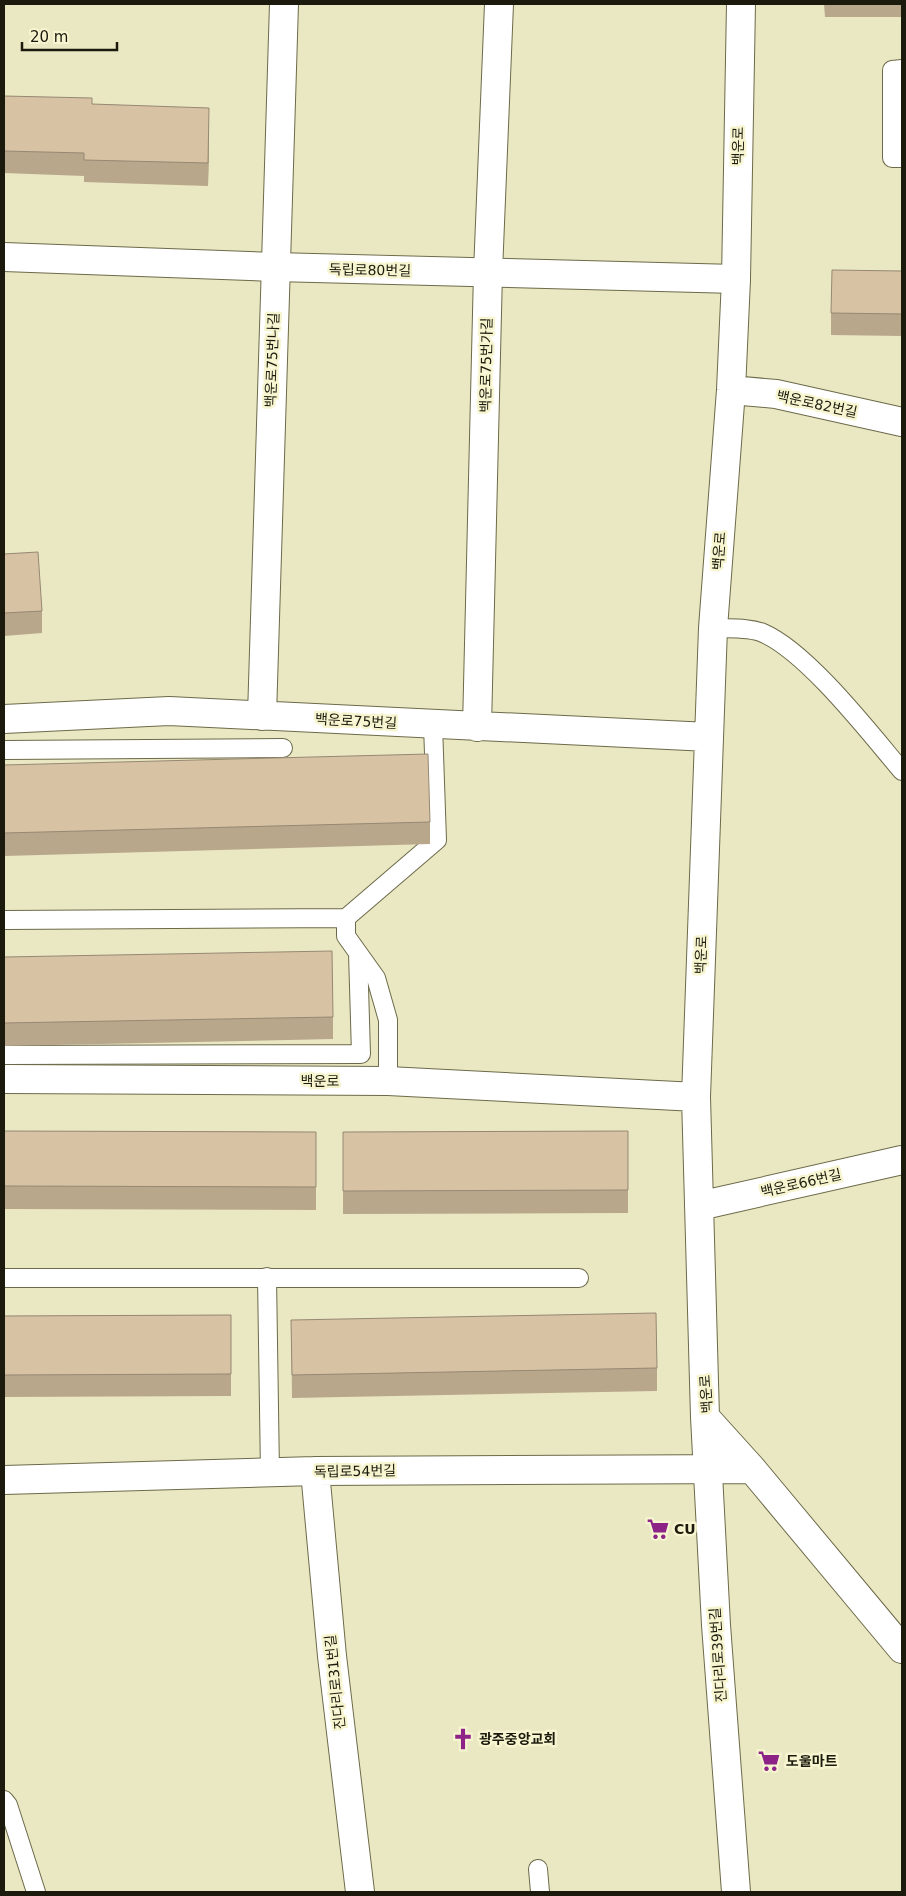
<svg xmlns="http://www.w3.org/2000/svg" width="906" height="1896" viewBox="0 0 906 1896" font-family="'DejaVu Sans','Noto Sans KR',sans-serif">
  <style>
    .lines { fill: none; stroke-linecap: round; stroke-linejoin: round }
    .lane-casing { stroke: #6c6a49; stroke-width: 20 }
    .street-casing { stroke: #6c6a49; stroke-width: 30 }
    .secondary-casing { stroke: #6c6a49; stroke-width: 30 }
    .lane { stroke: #fff; stroke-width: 18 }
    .street { stroke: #fff; stroke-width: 28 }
    .secondary { stroke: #fff; stroke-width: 28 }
    .wall { fill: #b9a78c }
    .shaded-wall { fill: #968872 }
    .building { fill: #d7c2a3; stroke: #968872 }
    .labels { text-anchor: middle; stroke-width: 5; stroke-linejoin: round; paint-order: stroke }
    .street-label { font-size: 14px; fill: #1b1a0d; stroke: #f7f5d0 }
    .poi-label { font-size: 14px; font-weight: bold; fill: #1b1a0d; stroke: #f7f5d0; text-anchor: start }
  </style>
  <rect width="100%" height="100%" fill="#eae8c3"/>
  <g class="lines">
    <!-- lane casing -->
    <g class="lane-casing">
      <path id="lane" d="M 902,69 L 892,70 L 892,158 L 902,158
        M 713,628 C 728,629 749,627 763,633 C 807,652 869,732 902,771
        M 4,750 L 283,748
        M 4,920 L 346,918
        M 4,1055 L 361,1054 L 358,953
        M 388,1081 L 388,1020 L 376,978 L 346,936 L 346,918 L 437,840 L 433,725
        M 267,1277 L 270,1474
        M 4,1278 L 579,1278
        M 4,1800 L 8,1805 L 36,1892
        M 538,1869 L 540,1892"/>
    </g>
    <!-- street casing -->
    <g class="street-casing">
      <path id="street" d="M 741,4 L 736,279 L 731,390 L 713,628 L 696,1097 L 705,1417 L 752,1469 L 902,1649
        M 731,390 L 776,394 L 902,422
        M 262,716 L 284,4
        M 4,719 L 169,711 L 709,737
        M 477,727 L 488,272 L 499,4
        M 4,1079 L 388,1081 L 696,1097
        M 699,1206 L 902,1160
        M 705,1417 L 716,1625 L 736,1892
        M 315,1471 L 332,1656 L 360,1892
        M 4,1480 L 315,1471 L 752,1469"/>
    </g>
    <!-- secondary casing -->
    <g class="secondary-casing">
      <path id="secondary" d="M 4,257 L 275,267 L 736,279"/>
    </g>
    <!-- lane -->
    <use href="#lane" class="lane"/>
    <!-- street -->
    <use href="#street" class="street"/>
    <!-- secondary -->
    <use href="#secondary" class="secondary"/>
  </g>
  <!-- wall -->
  <path class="wall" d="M 824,4 L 902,4 L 902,17 L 825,17 Z
    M 4,96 L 92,104 L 209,130 L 208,186 L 84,182 L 84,176 L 4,173 Z
    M 902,271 L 902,336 L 831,335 L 831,313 Z
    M 4,554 L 42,611 L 42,633 L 4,636 Z
    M 4,765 L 430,822 L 430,844 L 4,856 Z
    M 4,957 L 333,1017 L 333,1039 L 4,1046 Z
    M 4,1131 L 316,1132 L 316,1210 L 4,1209 Z
    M 628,1131 L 628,1213 L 343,1214 L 343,1132 Z
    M 231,1315 L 231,1396 L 4,1397 L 4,1316 Z
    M 291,1320 L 657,1368 L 657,1391 L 292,1398 Z"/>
  <!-- shaded-wall -->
  <path class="shaded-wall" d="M 209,108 L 209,130 L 208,186 L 208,163 Z"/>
  <!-- building -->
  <path class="building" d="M 4,96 L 92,98 L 92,104 L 209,108 L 208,163 L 84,160 L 84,153 L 4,151 Z
    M 832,270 L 902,271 L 902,314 L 831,313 Z
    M 38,552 L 42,611 L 4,613 L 4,554 Z
    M 428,754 L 430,822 L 4,833 L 4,765 Z
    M 332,951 L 333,1017 L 4,1023 L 4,957 Z
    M 4,1131 L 316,1132 L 316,1187 L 4,1186 Z
    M 628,1131 L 628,1190 L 343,1191 L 343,1132 Z
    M 656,1313 L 657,1368 L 292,1375 L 291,1320 Z
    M 231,1315 L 231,1374 L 4,1375 L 4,1316 Z"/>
  <!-- icons -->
  <defs>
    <g id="supermarket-bare" transform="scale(1.725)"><path d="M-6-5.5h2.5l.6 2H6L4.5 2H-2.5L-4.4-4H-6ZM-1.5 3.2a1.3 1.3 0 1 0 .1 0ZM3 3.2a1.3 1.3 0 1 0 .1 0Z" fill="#8d2287" stroke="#f7f5d0" stroke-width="2.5" paint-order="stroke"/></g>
    <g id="church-bare" transform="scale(1.725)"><path d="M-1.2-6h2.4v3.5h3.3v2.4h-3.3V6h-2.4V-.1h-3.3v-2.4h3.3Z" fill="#8d2287" stroke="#f7f5d0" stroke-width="2.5" paint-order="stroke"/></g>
  </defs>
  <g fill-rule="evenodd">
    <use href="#supermarket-bare" x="658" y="1529"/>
    <use href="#church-bare" x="463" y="1739"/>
    <use href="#supermarket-bare" x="769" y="1761"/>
  </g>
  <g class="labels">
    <!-- street labels -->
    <g class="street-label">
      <text transform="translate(738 146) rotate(-89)" y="5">백운로</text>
      <text transform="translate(370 270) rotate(1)" y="5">독립로80번길</text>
      <text transform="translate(272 360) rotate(-88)" y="5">백운로75번나길</text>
      <text transform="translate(486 365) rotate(-89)" y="5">백운로75번가길</text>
      <text transform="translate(817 404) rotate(12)" y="5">백운로82번길</text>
      <text transform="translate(719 551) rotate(-86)" y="5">백운로</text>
      <text transform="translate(356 721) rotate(3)" y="5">백운로75번길</text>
      <text transform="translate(701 955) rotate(-88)" y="5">백운로</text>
      <text x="320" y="1086">백운로</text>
      <text transform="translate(801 1183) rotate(-13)" y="5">백운로66번길</text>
      <text transform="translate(706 1394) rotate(-94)" y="5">백운로</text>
      <text transform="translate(355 1471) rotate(-1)" y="5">독립로54번길</text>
      <text transform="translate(718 1655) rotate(-94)" y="5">진다리로39번길</text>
      <text transform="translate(335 1682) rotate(-96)" y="5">진다리로31번길</text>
    </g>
    <!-- poi labels -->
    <g class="poi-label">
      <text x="674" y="1534">CU</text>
      <text x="479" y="1744">광주중앙교회</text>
      <text x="786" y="1766">도울마트</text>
    </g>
  </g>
  <!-- border -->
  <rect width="906" height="1896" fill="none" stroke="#1b1a0d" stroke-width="10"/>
  <!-- scale -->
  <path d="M22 42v8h95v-8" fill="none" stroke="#1b1a0d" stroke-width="2.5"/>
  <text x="30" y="42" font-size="15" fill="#1b1a0d" stroke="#f7f5d0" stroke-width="4" paint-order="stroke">20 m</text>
</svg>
